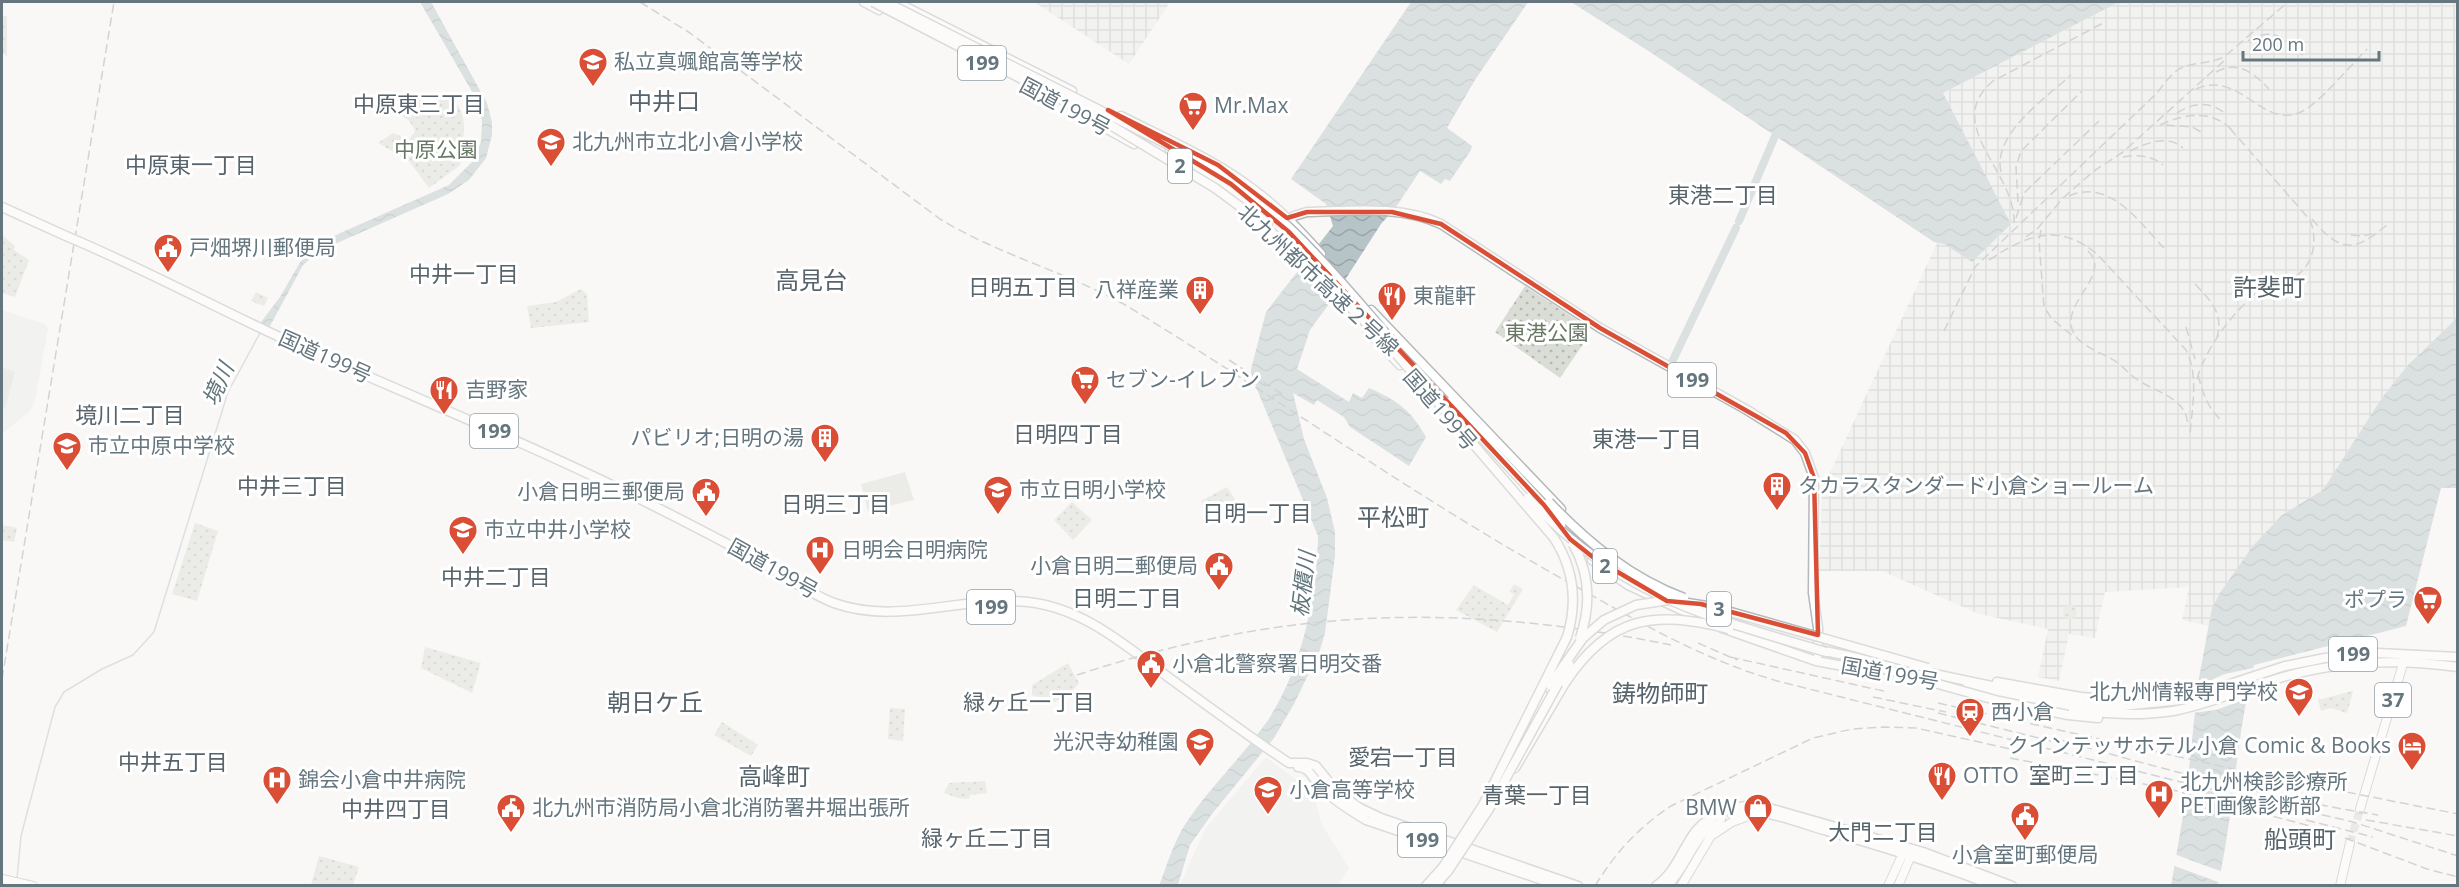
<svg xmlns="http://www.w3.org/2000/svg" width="2459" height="887" viewBox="0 0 2459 887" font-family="'Open Sans','Noto Sans JP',sans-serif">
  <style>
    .built { fill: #e9eae9 }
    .industrial { fill: url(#industrial-grid) }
    .grass { fill: url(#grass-dots) }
    .pitch { fill: #d9ddd6 }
    .water { fill: url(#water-waves) }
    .pier { fill: #f9f8f6 }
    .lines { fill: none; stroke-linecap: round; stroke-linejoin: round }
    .stream { stroke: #b7c4c7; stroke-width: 1.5 }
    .river { stroke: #b7c4c7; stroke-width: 8 }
    .major-tunnel { stroke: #d4d8d8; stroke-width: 8; stroke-dasharray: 8 4; stroke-linecap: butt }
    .major-casing { stroke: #b1b7ba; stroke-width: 10 }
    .highway-casing { stroke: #b3b8ba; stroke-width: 11 }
    .major { stroke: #fff; stroke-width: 8 }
    .highway { stroke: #fff; stroke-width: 8 }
    .rail { stroke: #9fa7ac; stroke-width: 1.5; stroke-dasharray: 9 4.5; stroke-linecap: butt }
    .highway-bridge-casing { stroke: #b3b8ba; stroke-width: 11; stroke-linecap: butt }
    .highway-bridge { stroke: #fff; stroke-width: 8 }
    .marked { fill: none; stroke: #da4e35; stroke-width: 4.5; stroke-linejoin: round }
    .labels { text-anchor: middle; stroke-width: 6; stroke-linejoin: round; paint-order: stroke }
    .shield { fill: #fff; stroke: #939fa5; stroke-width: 1.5 }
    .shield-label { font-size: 20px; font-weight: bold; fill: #65767f }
    .poi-label { font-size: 21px; fill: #65767f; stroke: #fff; text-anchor: start }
    .street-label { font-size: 21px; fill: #65767f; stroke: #fff }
    .park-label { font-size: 21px; fill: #697864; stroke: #fff }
    .neighbourhood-label { font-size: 22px; fill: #57646b; stroke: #fff }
    .water-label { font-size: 22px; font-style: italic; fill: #60757a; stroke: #fff }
    .quarter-label { font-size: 24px; fill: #57646b; stroke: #fff }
  </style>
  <defs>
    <pattern id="industrial-grid" width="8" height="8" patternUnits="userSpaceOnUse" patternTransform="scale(1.5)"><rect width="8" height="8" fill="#e9eae9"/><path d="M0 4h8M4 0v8" fill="none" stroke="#c0c2c2"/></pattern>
    <pattern id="grass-dots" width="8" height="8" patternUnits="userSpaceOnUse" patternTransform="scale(1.5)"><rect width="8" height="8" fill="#d9ddd6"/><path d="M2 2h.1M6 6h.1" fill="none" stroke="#b4b8b3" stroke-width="1.8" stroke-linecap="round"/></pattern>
    <pattern id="water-waves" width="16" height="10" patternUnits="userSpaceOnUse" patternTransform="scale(1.5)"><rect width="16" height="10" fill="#b7c4c7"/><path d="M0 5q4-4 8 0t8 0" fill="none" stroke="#98a4a7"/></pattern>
  </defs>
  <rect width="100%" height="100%" fill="#f9f8f6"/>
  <!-- built -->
  <path class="built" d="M 2,310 L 45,324 L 48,328 L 35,401 L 30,411 L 2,434 Z
    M 1266,757 L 1314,793 L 1321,823 L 1349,868 L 1338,885 L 1180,885 L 1205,829 Z"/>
  <!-- industrial -->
  <path class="industrial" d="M 1034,2 L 1170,2 L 1129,64 Z
    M 2119,2 L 2457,2 L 2457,318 L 2407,366 L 2381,399 L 2321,494 L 2282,515 L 2212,608 L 2209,626 L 2182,620 L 2189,587 L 2105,592 L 2095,638 L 2069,634 L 2059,681 L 2038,677 L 2048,629 L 1979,614 L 1882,571 L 1819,571 L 1822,490 L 1937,243 L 1944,244 L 1972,261 L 2011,224 L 1943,93 Z"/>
  <!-- grass -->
  <path class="grass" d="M 2,16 L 7,16 L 7,56 L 2,53 Z
    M 395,92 L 453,97 C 463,112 467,125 462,142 L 469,151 L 459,166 L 429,188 L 409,161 L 378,143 L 393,133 L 409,140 L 415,131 C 410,119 403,114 390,111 Z
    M 2,235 L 15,246 L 14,250 L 29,260 L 15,297 L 2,293 Z
    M 1525,286 L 1589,328 L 1590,334 L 1560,378 L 1495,332 Z
    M 581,289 L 587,294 L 589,322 L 531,328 L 527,306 L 556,302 Z
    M 256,292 L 268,298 L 264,306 L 251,301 Z
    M 1227,487 L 1235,499 L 1207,514 L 1201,501 Z
    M 1072,502 L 1092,520 L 1073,540 L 1054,520 Z
    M 195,523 L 218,531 L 197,601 L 172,594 Z
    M 2,525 L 17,528 L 14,542 L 2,540 Z
    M 1514,584 L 1523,589 L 1497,632 L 1456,610 L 1474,585 L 1508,605 L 1514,594 L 1509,592 Z
    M2063 612a7 7 0 1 1 14 0a7 7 0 1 1-14 0Z
    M 425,647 L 481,663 L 472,693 L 421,668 Z
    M 1068,663 L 1079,683 L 1075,688 L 1055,702 L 1032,695 L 1032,685 Z
    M 2352,691 L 2353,692 L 2347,713 L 2331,708 L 2321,711 L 2318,700 Z
    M 890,708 L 905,709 L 903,741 L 888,739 Z
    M 722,722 L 758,745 L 751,756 L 714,735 Z
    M 985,781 L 987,793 L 970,795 L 969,799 L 958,798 L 944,793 L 949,783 Z
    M 319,856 L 359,867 L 353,885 L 311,885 Z"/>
  <!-- pitch -->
  <path class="pitch" d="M 2,367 L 15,372 L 5,408 L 2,410 Z
    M 905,472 L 914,500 L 868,511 L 861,484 Z"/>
  <!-- water -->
  <path class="water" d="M 420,2 L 431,2 L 487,103 L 492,122 L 492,135 L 486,158 L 469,180 L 448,194 L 319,251 L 303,265 L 269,328 L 261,322 L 280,297 L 299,264 L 309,251 L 338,234 L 449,185 L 473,161 L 481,142 L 482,121 L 480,113 L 474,95 Z
    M 1411,2 L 1528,2 L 1475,80 L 1447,128 L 1472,146 L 1471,150 L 1450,181 L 1445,179 L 1441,184 L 1420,171 L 1396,207 L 1381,224 L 1334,297 L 1310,330 L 1297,369 L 1349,402 L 1353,393 L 1362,398 L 1369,388 C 1397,400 1411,410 1426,437 L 1409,466 L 1350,427 L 1344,417 L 1317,400 L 1314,405 L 1293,393 L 1304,439 L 1327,498 L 1335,532 L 1335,556 L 1325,633 L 1320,650 L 1294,704 L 1274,738 L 1212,814 L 1190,845 L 1178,885 L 1159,886 C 1167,865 1174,841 1186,823 C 1210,787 1241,758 1266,723 C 1301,672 1317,597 1318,536 L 1251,375 L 1251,369 L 1266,312 L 1333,226 L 1326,204 L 1291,179 Z
    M 1571,2 L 2119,2 L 1943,93 L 2011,224 L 1972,262 L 1944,244 L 1934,242 L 1650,52 Z
    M 2457,318 L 2457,488 L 2441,488 L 2406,626 L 2254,665 C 2236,737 2234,812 2218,885 L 2171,886 L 2186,798 L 2198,683 L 2212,608 L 2220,593 L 2252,547 L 2282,515 L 2323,490 L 2381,399 L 2407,366 Z"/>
  <!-- pier -->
  <path class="pier" d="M 2253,668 L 2247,702 L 2243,700 L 2216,710 L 2192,713 L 2197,686 L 2225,674 Z
    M 2187,771 L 2238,784 L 2236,797 L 2185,785 Z
    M 2185,789 L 2236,801 L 2235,808 L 2184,795 Z
    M 2174,854 L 2223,872 L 2221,883 L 2172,865 Z"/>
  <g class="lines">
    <!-- stream -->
    <path class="stream" d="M 17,879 L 21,836 L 55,707 L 64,692 L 102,669 L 133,655 L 154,632 L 228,392 L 260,333"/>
    <!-- river -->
    <path class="river" d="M 1739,221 L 1775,136
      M 1672,362 L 1736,228"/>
    <!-- major-tunnel -->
    <path class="major-tunnel" d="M 2350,843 L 2360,809"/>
    <!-- major casing -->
    <g class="major-casing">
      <path id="major" d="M 2360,809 L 2405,657
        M 1714,834 L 1732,822 L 1754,814
        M 2,879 L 33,886
        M 1681,886 L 1721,819
        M 1888,886 L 1905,849
        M 1898,886 L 1913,851
        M 2340,886 L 2350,843"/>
    </g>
    <!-- highway casing -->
    <g class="highway-casing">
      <path id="highway" d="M 864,2 L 879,10
        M 896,2 L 1072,91
        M 1075,111 L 1134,144
        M 1121,116 C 1166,139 1214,159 1254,190 C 1279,208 1300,231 1321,254
        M 1170,150 L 1206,170
        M 1197,170 L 1228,190 L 1268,224
        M 2,207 L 66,236
        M 1289,220 L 1294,216 L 1307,212 C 1351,211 1400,205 1441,224 L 1600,328 L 1747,410 L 1795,440 L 1805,453 L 1814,478 L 1813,593 L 1818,628 L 1818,654
        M 1292,236 L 1351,299
        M 80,242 C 154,274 226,313 299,346 C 408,395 519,439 626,492 C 670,514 714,536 757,560 C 780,573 810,594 834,603 C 898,626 962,595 1028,602 C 1083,608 1125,645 1168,677 C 1208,706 1248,736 1289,763 L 1307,763 L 1316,766 L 1337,792 L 1360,808 L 1381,818 L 1578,886
        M 1371,310 L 1561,509
        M 1368,331 L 1400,365
        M 1449,402 L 1544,505
        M 1592,560 L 1628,585 L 1707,622
        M 1722,628 L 1816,661 L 1897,676
        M 1820,650 L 2068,702 L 2122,706 L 2181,700 L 2285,666 L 2325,658 L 2378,653 L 2458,657
        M 1997,682 L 2081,697 L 2127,701
        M 1966,688 C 2034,701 2103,722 2173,711 C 2207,705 2240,690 2273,680 C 2333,661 2395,658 2458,667
        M 2068,715 L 2098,718
        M 1516,748 L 1544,696
        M 1298,767 C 1309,767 1312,777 1319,785 C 1330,798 1351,811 1366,820 L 1560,886
        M 1515,768 L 1565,683
        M 1732,814 C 1762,806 1798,823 1827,831 C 1884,847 1939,864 1994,886
        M 1426,886 L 1443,867
        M 1435,886 L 1448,871
        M 1656,886 C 1676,872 1681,851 1695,832 C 1712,811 1743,801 1769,808 L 1923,852 L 2012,886
        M 1667,886 C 1686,868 1692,840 1713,824"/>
    </g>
    <!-- major -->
    <use href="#major" class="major"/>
    <!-- highway -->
    <use href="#highway" class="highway"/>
    <!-- rail -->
    <path class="rail" d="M 640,2 L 690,33 L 940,219 C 999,255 1067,272 1127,306 C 1278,398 1422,502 1577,587 C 1644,625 1706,661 1781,682 L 2185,783 L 2353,822 L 2458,856
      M 2248,41 C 2274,25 2288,40 2306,59
      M 2216,72 C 2239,60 2253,73 2269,89
      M 2196,89 C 2241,69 2263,132 2303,111 C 2319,103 2352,64 2367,49
      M 2177,113 C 2194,102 2210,101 2226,114
      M 2160,125 C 2183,114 2212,109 2232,130
      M 2166,125 L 2192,127 L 2203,133
      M 2130,151 C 2147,143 2167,134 2183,148
      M 2123,157 C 2137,154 2153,156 2163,165
      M 2001,172 C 1992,134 2046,98 2071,75
      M 2069,196 C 2110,178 2139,222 2164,248
      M 2018,202 L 2016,167 L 2021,151 L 2082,91
      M 2016,218 L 2024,193 L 2099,121
      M 2312,219 C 2341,254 2355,252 2388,224
      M 2014,223 C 2016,171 1941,125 1993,81 L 2105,22
      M 2041,230 L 2039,241 L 2044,307 L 2052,319 L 2074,337
      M 2351,235 L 2362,236 L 2372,234
      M 2026,237 L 2038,228 L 2063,198 L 2094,171 L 2123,152 L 2225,60
      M 2088,251 C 2115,277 2050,308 2078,339 C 2087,348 2099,352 2110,358 C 2120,363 2127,372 2135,378 C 2155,393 2186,396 2188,425
      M 1989,260 C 2027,235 2058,222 2097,254 L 2186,350 C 2199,376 2192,407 2190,435
      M 2195,284 C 2210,300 2224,313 2217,337
      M 2186,327 L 2195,359
      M 1944,331 L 1975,267 L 2157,93 C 2164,84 2171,73 2181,68 C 2194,62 2209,64 2224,57 L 2288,2
      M 1229,360 L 1282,394
      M 2198,375 C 2203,393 2207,407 2221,420
      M 2197,379 C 2206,349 2229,317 2253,296 C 2265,286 2282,285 2295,277 C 2314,265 2318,239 2310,220 L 2227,125
      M 1698,643 L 1737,660
      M 1730,657 L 1888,692
      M 1077,675 C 1284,607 1459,602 1671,645
      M 2,679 L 114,2
      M 1873,697 L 1946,712
      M 1938,703 L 2265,776 L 2458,814
      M 1938,713 L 2063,744
      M 2057,739 C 2162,769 2270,798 2378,815
      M 2010,758 L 2165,788 L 2314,827
      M 2306,820 L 2373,837
      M 2366,820 L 2458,836
      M 2345,838 L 2427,869 L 2458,877
      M 1595,886 C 1615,853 1639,827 1671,806 L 1813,738 L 1852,729 L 1885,727 L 1916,728 L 2024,752"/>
    <!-- highway-bridge casing -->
    <g class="highway-bridge-casing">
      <path id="highway-bridge" d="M 873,2 L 1107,123 L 1215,188 L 1257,219 L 1313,270 L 1391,348 L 1554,538 C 1574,569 1578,601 1567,637 L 1483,805 L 1443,867
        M 886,2 L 1196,159 C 1282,206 1332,272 1395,344
        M 66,236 L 80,242
        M 1528,498 C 1618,595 1704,616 1826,652
        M 1549,502 C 1588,543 1631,578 1684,598
        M 1544,505 L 1561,525
        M 1573,544 C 1590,574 1591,606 1580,638
        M 1877,667 L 1999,701 L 2068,715
        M 1565,683 C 1610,615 1654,610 1729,629
        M 1550,685 L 1583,638 L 1604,620 L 1636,605 L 1669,600 L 1713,607 L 1928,668
        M 1448,871 L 1489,809 L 1569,664"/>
    </g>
    <!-- highway-bridge -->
    <use href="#highway-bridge" class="highway-bridge"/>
  </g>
  <!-- marked area -->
  <path d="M0 0H2459V887H0ZM 1108,110 L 1218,165 L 1287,218 L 1307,212 L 1392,212 L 1441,224 L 1600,328 L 1786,433 L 1805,453 L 1814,478 L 1818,635 L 1701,604 L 1667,601 L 1594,558 L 1570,539 L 1544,505 L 1289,232 L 1231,184 Z" fill="#f9f8f6" fill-opacity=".55" fill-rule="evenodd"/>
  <path class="marked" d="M 1108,110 L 1218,165 L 1287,218 L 1307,212 L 1392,212 L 1441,224 L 1600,328 L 1786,433 L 1805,453 L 1814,478 L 1818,635 L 1701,604 L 1667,601 L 1594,558 L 1570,539 L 1544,505 L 1289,232 L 1231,184 Z"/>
  <!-- icons -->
  <defs>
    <g id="school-pin" transform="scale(1.5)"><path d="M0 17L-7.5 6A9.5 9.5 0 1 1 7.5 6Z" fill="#da4e35" stroke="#fff"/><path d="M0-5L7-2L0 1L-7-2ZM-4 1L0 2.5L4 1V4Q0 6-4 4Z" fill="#fff"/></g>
    <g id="supermarket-pin" transform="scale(1.5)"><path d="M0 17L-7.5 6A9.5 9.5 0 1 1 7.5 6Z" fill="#da4e35" stroke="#fff"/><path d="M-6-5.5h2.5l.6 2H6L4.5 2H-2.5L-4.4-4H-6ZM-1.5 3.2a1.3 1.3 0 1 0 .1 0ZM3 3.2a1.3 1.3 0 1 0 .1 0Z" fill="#fff"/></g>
    <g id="civic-pin" transform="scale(1.5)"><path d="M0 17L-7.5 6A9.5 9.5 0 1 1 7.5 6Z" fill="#da4e35" stroke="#fff"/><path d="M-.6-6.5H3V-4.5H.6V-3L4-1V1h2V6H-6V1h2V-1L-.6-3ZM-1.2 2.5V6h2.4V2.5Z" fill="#fff"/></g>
    <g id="building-pin" transform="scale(1.5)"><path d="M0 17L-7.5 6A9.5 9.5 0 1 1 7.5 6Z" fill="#da4e35" stroke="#fff"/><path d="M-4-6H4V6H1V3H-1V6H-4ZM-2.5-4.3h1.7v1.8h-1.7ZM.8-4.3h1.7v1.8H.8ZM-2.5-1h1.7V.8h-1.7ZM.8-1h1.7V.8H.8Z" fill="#fff"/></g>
    <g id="restaurant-pin" transform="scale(1.5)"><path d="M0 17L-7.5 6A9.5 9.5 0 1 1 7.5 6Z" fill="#da4e35" stroke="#fff"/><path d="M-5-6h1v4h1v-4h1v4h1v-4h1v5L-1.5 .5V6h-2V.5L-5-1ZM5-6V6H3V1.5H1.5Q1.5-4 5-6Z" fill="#fff"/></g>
    <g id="hospital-pin" transform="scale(1.5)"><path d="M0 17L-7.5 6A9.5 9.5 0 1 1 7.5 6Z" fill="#da4e35" stroke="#fff"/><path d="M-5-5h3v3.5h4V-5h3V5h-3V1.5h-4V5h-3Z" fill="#fff"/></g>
    <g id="university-pin" transform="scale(1.5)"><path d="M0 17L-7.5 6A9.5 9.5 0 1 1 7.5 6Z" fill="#da4e35" stroke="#fff"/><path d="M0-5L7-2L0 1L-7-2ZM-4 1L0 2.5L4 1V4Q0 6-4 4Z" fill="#fff"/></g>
    <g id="station-pin" transform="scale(1.5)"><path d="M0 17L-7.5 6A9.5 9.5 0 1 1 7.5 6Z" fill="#da4e35" stroke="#fff"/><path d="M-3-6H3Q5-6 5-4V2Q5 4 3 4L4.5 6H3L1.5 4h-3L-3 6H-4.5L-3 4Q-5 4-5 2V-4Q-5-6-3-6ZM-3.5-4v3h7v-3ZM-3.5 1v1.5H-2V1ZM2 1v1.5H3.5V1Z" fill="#fff"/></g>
    <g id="hotel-pin" transform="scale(1.5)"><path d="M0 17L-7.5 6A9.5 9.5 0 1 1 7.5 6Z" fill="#da4e35" stroke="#fff"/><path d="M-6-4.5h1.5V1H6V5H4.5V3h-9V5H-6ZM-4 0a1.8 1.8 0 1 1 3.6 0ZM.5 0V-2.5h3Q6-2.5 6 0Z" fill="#fff"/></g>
    <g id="shop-pin" transform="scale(1.5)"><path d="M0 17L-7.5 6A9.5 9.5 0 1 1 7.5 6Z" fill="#da4e35" stroke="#fff"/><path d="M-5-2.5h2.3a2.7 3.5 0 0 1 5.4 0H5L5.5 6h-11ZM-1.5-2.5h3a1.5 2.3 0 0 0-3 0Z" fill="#fff"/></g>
  </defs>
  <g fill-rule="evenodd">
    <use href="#school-pin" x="593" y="62"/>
    <use href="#supermarket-pin" x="1193" y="106"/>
    <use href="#school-pin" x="551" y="142"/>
    <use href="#civic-pin" x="168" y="248"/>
    <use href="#building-pin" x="1200" y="290"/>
    <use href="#restaurant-pin" x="1392" y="296"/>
    <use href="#supermarket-pin" x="1085" y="380"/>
    <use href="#restaurant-pin" x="444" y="390"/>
    <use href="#building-pin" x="825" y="438"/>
    <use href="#school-pin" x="67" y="446"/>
    <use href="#building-pin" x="1777" y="486"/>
    <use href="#school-pin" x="998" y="490"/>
    <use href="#civic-pin" x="706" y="492"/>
    <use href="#school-pin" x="463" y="530"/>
    <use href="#hospital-pin" x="820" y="550"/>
    <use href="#civic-pin" x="1219" y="566"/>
    <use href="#supermarket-pin" x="2428" y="600"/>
    <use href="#civic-pin" x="1151" y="664"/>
    <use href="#university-pin" x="2299" y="692"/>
    <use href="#station-pin" x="1970" y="712"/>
    <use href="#school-pin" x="1200" y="742"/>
    <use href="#hotel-pin" x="2412" y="746"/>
    <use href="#restaurant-pin" x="1942" y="776"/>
    <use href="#hospital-pin" x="277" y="780"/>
    <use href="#school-pin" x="1268" y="790"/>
    <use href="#hospital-pin" x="2159" y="794"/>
    <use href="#civic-pin" x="511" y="808"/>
    <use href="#shop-pin" x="1758" y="808"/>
    <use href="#civic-pin" x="2025" y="816"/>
  </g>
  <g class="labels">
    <!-- shield labels -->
    <g class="shield">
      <rect x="958" y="46" width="48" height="34" rx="4.5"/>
      <rect x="1168" y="149" width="24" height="34" rx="4.5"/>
      <rect x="1668" y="363" width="48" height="34" rx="4.5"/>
      <rect x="470" y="414" width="48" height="34" rx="4.5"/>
      <rect x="1593" y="549" width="24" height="34" rx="4.5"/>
      <rect x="967" y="590" width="48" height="34" rx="4.5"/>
      <rect x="1707" y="592" width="24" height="34" rx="4.5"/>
      <rect x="2329" y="637" width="48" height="34" rx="4.5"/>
      <rect x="2375" y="683" width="36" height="34" rx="4.5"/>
      <rect x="1398" y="823" width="48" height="34" rx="4.5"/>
    </g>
    <g class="shield-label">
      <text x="982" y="70">199</text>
      <text x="1180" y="173">2</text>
      <text x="1692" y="387">199</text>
      <text x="494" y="438">199</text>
      <text x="1605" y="573">2</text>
      <text x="991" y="614">199</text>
      <text x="1719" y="616">3</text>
      <text x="2353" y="661">199</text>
      <text x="2393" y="707">37</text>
      <text x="1422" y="847">199</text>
    </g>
    <!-- poi labels -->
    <g class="poi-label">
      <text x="614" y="69">私立真颯館高等学校</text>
      <text x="1214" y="113">Mr.Max</text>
      <text x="572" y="149">北九州市立北小倉小学校</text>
      <text x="189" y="255">戸畑堺川郵便局</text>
      <text x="1179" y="297" text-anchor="end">八祥産業</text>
      <text x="1413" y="303">東龍軒</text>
      <text x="1106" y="387">セブン-イレブン</text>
      <text x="465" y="397">吉野家</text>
      <text x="804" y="445" text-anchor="end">パビリオ;日明の湯</text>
      <text x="88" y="453">市立中原中学校</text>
      <text x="1798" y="493">タカラスタンダード小倉ショールーム</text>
      <text x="1019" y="497">市立日明小学校</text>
      <text x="685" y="499" text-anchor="end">小倉日明三郵便局</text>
      <text x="484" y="537">市立中井小学校</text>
      <text x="841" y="557">日明会日明病院</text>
      <text x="1198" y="573" text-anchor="end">小倉日明二郵便局</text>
      <text x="2407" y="607" text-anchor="end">ポプラ</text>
      <text x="1172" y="671">小倉北警察署日明交番</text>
      <text x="2278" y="699" text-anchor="end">北九州情報専門学校</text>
      <text x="1991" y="719">西小倉</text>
      <text x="1179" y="749" text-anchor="end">光沢寺幼稚園</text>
      <text x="2391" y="753" text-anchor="end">クインテッサホテル小倉 Comic &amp; Books</text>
      <text x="1963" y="783">OTTO</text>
      <text x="298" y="787">錦会小倉中井病院</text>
      <text x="2180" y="789">北九州検診診療所<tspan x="2180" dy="24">PET画像診断部</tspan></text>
      <text x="1289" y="797">小倉高等学校</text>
      <text x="532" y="815">北九州市消防局小倉北消防署井堀出張所</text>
      <text x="1737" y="815" text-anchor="end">BMW</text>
      <text x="2025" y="862" text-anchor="middle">小倉室町郵便局</text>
    </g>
    <!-- street labels -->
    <g class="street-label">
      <text transform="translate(1065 107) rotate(28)" y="7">国道199号</text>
      <text transform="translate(1318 280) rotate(43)" y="7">北九州都市高速２号線</text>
      <text transform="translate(325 357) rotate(24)" y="7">国道199号</text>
      <text transform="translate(1440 410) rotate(49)" y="7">国道199号</text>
      <text transform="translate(773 569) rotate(29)" y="7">国道199号</text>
      <text transform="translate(1890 674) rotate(10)" y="7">国道199号</text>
    </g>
    <!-- park labels -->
    <g class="park-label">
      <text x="436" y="157">中原公園</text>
      <text x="1547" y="340">東港公園</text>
    </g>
    <!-- neighbourhood labels -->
    <g class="neighbourhood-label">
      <text x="419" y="112">中原東三丁目</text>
      <text x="191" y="173">中原東一丁目</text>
      <text x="1723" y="203">東港二丁目</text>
      <text x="464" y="282">中井一丁目</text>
      <text x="1023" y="295">日明五丁目</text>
      <text x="130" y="423">境川二丁目</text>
      <text x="1068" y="442">日明四丁目</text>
      <text x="1647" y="447">東港一丁目</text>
      <text x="292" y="494">中井三丁目</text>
      <text x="836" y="512">日明三丁目</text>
      <text x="1257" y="521">日明一丁目</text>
      <text x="496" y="585">中井二丁目</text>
      <text x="1127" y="606">日明二丁目</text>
      <text x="1029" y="710">緑ヶ丘一丁目</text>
      <text x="1403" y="765">愛宕一丁目</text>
      <text x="173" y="770">中井五丁目</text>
      <text x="2084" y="783">室町三丁目</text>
      <text x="1537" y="803">青葉一丁目</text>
      <text x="396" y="817">中井四丁目</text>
      <text x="1883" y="840">大門二丁目</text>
      <text x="987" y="846">緑ヶ丘二丁目</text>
    </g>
    <!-- water labels -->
    <g class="water-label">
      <text transform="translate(218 384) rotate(-66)" y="8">境川</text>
      <text transform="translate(1303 584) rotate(-83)" y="8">板櫃川</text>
    </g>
    <!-- quarter labels -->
    <g class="quarter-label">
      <text x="664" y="110">中井口</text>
      <text x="811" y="289">高見台</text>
      <text x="2269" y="296">許斐町</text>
      <text x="1393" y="526">平松町</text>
      <text x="1660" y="702">鋳物師町</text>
      <text x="655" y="711">朝日ケ丘</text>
      <text x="774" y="785">高峰町</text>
      <text x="2300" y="848">船頭町</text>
    </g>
  </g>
  <!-- border -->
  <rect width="2459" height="887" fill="none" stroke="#65767f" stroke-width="6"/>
  <!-- scale -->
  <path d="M2243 51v9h136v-9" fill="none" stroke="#65767f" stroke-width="3"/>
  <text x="2252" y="51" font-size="18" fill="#65767f" stroke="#ffffff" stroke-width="4.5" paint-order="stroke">200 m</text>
</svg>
